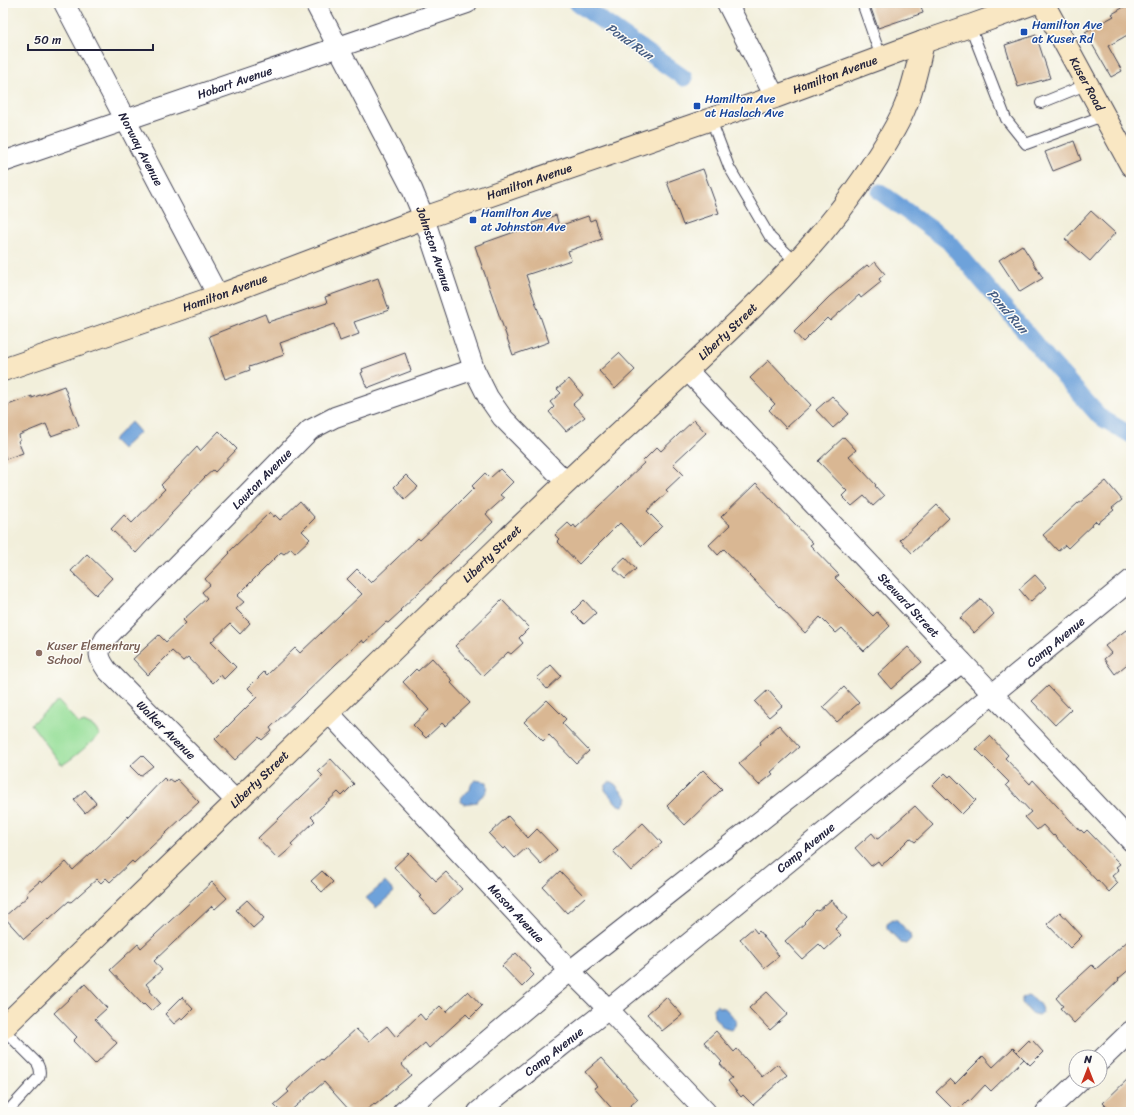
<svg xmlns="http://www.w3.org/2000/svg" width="1134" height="1115" viewBox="0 0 1134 1115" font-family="Sriracha,sans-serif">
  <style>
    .green { fill: #97df99; stroke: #5c806a }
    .water { fill: #6ea2da; stroke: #48628a }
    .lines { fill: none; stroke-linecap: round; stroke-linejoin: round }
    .canal { stroke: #6ea2da; stroke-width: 17 }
    .building { fill: #d9b793 }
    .lane-casing { stroke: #414153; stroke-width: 12 }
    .street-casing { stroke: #414153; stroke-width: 22 }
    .secondary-casing { stroke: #414153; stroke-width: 24 }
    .lane { stroke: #fff; stroke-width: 10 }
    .street { stroke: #fff; stroke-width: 20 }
    .secondary { stroke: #f9e7c3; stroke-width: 22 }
    .transit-dot { fill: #1a4fb4; stroke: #fdfcf7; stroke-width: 1.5 }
    .education-dot { fill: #8d6e63; stroke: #fdfcf7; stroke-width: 1.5 }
    .labels { text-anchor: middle; stroke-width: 3; stroke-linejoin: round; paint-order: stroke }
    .transit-label { font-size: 12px; fill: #164399; stroke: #fdfcf7; text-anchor: start }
    .street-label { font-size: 12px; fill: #22223b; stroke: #fdfcf7 }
    .education-label { font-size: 12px; fill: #785e54; stroke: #fdfcf7; text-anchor: start }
    .water-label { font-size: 13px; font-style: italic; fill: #445c83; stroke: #fdfcf7 }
  </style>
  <rect width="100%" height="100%" fill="#fdfcf7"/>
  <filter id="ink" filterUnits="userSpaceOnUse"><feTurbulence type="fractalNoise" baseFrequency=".025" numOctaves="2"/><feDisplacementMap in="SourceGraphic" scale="8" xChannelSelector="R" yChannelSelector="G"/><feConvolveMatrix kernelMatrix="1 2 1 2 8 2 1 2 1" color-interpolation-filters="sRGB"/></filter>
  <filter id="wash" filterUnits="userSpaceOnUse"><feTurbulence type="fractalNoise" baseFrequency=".012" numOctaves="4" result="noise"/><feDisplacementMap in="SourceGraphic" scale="16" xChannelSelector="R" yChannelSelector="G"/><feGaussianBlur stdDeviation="0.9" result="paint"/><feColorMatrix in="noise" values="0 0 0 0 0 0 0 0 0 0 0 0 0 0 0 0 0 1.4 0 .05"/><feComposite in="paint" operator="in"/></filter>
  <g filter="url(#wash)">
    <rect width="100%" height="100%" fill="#f2efdb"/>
    <!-- green -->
    <path class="green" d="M 58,701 L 79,724 L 84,722 L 94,727 L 100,735 C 87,745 76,757 62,765 L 31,724 Z"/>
    <!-- water -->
    <path class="water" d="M 131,422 L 140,432 L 122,449 L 113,440 Z
      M 475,780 L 487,782 C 490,796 480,794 477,802 L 463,804 L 461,802 C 462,792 464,795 470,790 L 471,784 Z
      M 609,782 L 613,782 L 627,798 L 626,802 L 623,806 L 618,805 L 605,790 L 605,786 Z
      M 385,882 L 394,892 L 376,908 L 366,898 Z
      M 893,919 L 897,920 L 910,934 L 911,939 L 906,944 L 901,943 L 887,928 L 887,923 Z
      M 1027,995 C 1034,996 1043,1006 1042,1013 L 1038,1016 L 1033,1015 L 1022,1003 L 1022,998 Z
      M 717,1005 L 718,1007 L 725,1008 L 736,1020 L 735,1026 L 731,1030 L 724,1028 L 714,1017 L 713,1008 Z"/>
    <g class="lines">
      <!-- canal -->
      <path class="canal" d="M 577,3 L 684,78
        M 880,192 L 948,241 L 1050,361 L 1100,417 L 1131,435"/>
    </g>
    <g id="blocks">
      <!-- building -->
      <path class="building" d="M 869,3 L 920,3 L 923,13 L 878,28 Z
        M 1131,3 L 1131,33 L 1108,46 L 1122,71 L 1111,77 L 1085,32 L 1114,16 L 1112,14 Z
        M 1036,35 L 1050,78 L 1018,87 L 1005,45 Z
        M 1074,141 L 1081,160 L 1053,171 L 1045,152 Z
        M 703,169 L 719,213 L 683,225 L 667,182 Z
        M 1091,211 L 1115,233 L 1090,261 L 1065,239 Z
        M 556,215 L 559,226 L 588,216 L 590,221 L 595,219 L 602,239 L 568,251 L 571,260 L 526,275 L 549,342 L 513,355 L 475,246 L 534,225 L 533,223 Z
        M 1022,245 L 1043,278 L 1020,292 L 999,260 Z
        M 875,262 L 885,274 L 879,279 L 881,282 L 861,298 L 859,295 L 830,321 L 827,318 L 803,342 L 794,332 L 830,296 L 867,265 L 869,267 Z
        M 378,278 L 389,310 L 354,322 L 359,334 L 340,341 L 334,324 L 280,343 L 284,355 L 249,367 L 250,370 L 225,379 L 209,336 L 265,314 L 268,322 L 327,303 L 325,297 Z
        M 405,353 L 411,371 L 367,388 L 361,373 L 363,372 L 362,369 Z
        M 619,353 L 635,370 L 615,389 L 599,371 Z
        M 769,360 L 811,405 L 786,428 L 769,410 L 775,404 L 750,378 Z
        M 569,379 L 583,395 L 573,404 L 585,417 L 566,431 L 549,412 L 554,407 L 550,402 L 561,393 L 557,389 Z
        M 64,386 L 79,426 L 51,436 L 46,424 L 19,435 L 20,440 L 18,441 L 23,453 L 6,459 L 3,451 L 3,407 L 32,396 L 32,398 Z
        M 832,396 L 849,414 L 833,428 L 816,410 Z
        M 694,420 L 706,433 L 673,464 L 683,474 L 666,490 L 668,492 L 647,511 L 662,526 L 642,546 L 620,523 L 579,564 L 557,541 L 559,539 L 555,535 L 568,523 L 572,527 L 574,525 L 576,528 L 644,463 L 643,461 L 657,447 L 661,451 Z
        M 219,431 L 237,449 L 215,472 L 213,470 L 205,477 L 171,513 L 172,514 L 136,553 L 111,529 L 124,515 L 132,523 L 165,489 L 161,485 L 197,447 L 200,451 Z
        M 844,437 L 856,450 L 849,456 L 876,485 L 875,486 L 884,496 L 873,506 L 864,496 L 852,506 L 842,496 L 847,491 L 818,461 Z
        M 500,469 L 513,482 L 500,495 L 504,498 L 486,514 L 493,522 L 400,610 L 401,611 L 388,623 L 386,622 L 364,643 L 362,640 L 336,664 L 270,728 L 272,731 L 262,740 L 259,737 L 235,760 L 215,739 L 257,697 L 248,688 L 264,672 L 267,675 L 295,648 L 300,653 L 362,594 L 347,579 L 357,569 L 371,583 L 418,538 L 420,540 L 452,510 L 474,488 L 472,486 L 485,473 L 490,478 Z
        M 406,475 L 418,487 L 405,499 L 394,487 Z
        M 1106,481 L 1122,500 L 1112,508 L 1114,510 L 1098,523 L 1096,521 L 1068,548 L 1065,545 L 1058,551 L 1043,535 L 1078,503 L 1078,504 Z
        M 756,483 L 813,543 L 810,545 L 839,575 L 835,578 L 873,616 L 877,612 L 890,626 L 864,651 L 842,628 L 836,633 L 820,617 L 805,633 L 724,549 L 718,555 L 709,545 L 730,525 L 721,517 Z
        M 300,501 L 315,518 L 302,531 L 310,539 L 295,553 L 291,548 L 284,554 L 281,552 L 237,596 L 244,602 L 236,609 L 250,623 L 240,634 L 230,624 L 211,642 L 236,667 L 224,679 L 221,675 L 213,683 L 188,657 L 183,661 L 172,651 L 148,675 L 133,659 L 159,635 L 166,642 L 186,623 L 183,620 L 207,598 L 202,592 L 210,585 L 205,579 L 230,553 L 229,552 L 270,512 L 274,517 L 275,515 L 280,520 Z
        M 937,505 L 949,518 L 912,553 L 900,540 Z
        M 87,554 L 112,578 L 96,595 L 71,571 Z
        M 625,557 L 636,569 L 625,579 L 613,568 Z
        M 1035,575 L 1046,587 L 1030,602 L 1019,589 Z
        M 981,599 L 994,614 L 974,633 L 960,618 Z
        M 502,600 L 529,628 L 519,638 L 523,643 L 511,654 L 508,652 L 483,676 L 455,646 Z
        M 584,600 L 596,613 L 584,624 L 572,612 Z
        M 1126,630 L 1131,637 L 1131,661 L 1115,674 L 1104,659 L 1111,653 L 1105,646 Z
        M 908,647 L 922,662 L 891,689 L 878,674 Z
        M 432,658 L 453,681 L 451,683 L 470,703 L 445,726 L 442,723 L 426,738 L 413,725 L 429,710 L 403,682 L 416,669 L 418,671 Z
        M 551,665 L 561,676 L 547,689 L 537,678 Z
        M 1048,686 L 1071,710 L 1055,725 L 1032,701 Z
        M 844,687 L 859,703 L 837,722 L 823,707 Z
        M 768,690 L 782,706 L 769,717 L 755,702 Z
        M 547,700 L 566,719 L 562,723 L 589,751 L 576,763 L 549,735 L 543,741 L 524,722 Z
        M 779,725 L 799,747 L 771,772 L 773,774 L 759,785 L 739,764 L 761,744 L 760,742 Z
        M 990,736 L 1008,755 L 1005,758 L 1030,784 L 1033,780 L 1080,831 L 1081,830 L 1084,833 L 1087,830 L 1120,864 L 1116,867 L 1119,870 L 1112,876 L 1118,883 L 1109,892 L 1098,880 L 1097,881 L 1054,835 L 1053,836 L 1043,825 L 1037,830 L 1025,817 L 1031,812 L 1006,785 L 1009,782 L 976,749 Z
        M 142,755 L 153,766 L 140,776 L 130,766 Z
        M 331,759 L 354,784 L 342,796 L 338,792 L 311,817 L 315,821 L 291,844 L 293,846 L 278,859 L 258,838 L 323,776 L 318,771 Z
        M 703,770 L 722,789 L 685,825 L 667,806 Z
        M 945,773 L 949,777 L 951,775 L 976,800 L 962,814 L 933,785 Z
        M 164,778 L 168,782 L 170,779 L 174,782 L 177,779 L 199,802 L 134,863 L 132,861 L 110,882 L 106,878 L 101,883 L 97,879 L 71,902 L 69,901 L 49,919 L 48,918 L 24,939 L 4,917 L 28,896 L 26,893 L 40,881 L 42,883 L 66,862 L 73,870 L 112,833 Z
        M 85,790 L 96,803 L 85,813 L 74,800 Z
        M 915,806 L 933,825 L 915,842 L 910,838 L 887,861 L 881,865 L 878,861 L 871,866 L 855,848 L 872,833 L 877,839 L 879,838 Z
        M 508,816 L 528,838 L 537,829 L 557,850 L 541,864 L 526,848 L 515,858 L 505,847 L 503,849 L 489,834 Z
        M 643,823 L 662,843 L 631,871 L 613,851 Z
        M 409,853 L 436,881 L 446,872 L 462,889 L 435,914 L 419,897 L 421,896 L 394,867 Z
        M 322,871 L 333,882 L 322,892 L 311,881 Z
        M 560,871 L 585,897 L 567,913 L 543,887 Z
        M 212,882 L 227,898 L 215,909 L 212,906 L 154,961 L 162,970 L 146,984 L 151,990 L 150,991 L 160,1003 L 151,1011 L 144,1004 L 143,1005 L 110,970 L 138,944 L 141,948 Z
        M 247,900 L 264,918 L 253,928 L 236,910 Z
        M 831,900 L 847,918 L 835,929 L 841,935 L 825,950 L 819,944 L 802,959 L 785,941 L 805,923 L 804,922 L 816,910 L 818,911 Z
        M 1060,912 L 1082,936 L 1070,948 L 1047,924 Z
        M 753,928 L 757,933 L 759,931 L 779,956 L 764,968 L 740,939 Z
        M 1131,938 L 1131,968 L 1118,979 L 1119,980 L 1074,1023 L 1060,1008 L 1063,1006 L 1056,998 L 1092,965 L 1096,969 Z
        M 516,953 L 531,969 L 529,970 L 534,975 L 522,987 L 502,966 Z
        M 85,984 L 107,1008 L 95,1019 L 117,1043 L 95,1064 L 73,1041 L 77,1037 L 54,1013 Z
        M 468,991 L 482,1006 L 470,1018 L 466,1014 L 429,1048 L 425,1043 L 401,1064 L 411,1075 L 375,1105 L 374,1104 L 364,1112 L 351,1112 L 324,1082 L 289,1112 L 281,1112 L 274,1105 L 289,1092 L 287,1090 L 295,1081 L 321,1059 L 322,1060 L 356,1029 L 369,1041 L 387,1026 L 396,1037 L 420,1014 L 425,1020 L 440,1006 L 446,1012 Z
        M 767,992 L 788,1014 L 770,1030 L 749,1008 Z
        M 182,997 L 193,1009 L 182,1020 L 181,1018 L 174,1024 L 165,1014 Z
        M 666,997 L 682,1015 L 662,1031 L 647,1014 Z
        M 716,1031 L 734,1052 L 737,1049 L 762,1077 L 777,1064 L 787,1075 L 753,1105 L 743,1095 L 741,1097 L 728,1081 L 732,1078 L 720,1064 L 722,1062 L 704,1042 Z
        M 1029,1040 L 1031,1043 L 1033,1041 L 1043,1052 L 1030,1065 L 1017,1052 Z
        M 1013,1048 L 1024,1059 L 991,1091 L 985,1085 L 970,1101 L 968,1100 L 956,1112 L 936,1092 L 950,1079 L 955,1084 L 983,1056 L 993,1067 Z
        M 601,1058 L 638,1099 L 623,1112 L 615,1112 L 594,1088 L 597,1086 L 585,1072 Z
        M 1131,1076 L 1131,1112 L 1112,1112 L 1103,1103 Z"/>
    </g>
  </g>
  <g filter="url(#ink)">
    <use href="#blocks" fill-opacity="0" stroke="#414153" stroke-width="1"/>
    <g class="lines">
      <!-- lane casing -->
      <g class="lane-casing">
        <path id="lane" d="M 862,3 L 881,57
          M 970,26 L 1006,119 L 1026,144 L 1105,115
          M 1041,103 L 1088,84
          M 711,120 L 729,167 L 770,237 L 797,263
          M 3,1029 L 37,1063 C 40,1068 41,1072 39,1077 L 7,1112"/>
      </g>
      <!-- street casing -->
      <g class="street-casing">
        <g id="street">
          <path id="s1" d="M 64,3 L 218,296"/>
          <path id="s2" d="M 315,3 L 412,189 L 424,218 L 474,369 L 488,397 L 502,417 L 566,482"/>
          <path d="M 727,3 L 775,97"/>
          <path id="s3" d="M 3,162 L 467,3"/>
          <path id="s4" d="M 687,370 L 1131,841"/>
          <path id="s5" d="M 329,713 L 570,971 L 608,1009 L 706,1112"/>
          <path id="s6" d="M 236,801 L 107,670 C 98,657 97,653 105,639 L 310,430 L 335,417 L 474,369"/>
          <path d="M 1100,1061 L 1131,1031"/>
          <path d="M 403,1112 L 570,971 L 962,662"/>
          <path id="s7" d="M 478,1112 C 522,1076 567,1042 611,1007 C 785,865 958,723 1131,580"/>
          <path d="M 1046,1112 L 1079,1081"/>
        </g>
      </g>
      <!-- secondary casing -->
      <g class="secondary-casing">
        <g id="secondary">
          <path id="s8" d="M 1043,3 L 1131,165"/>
          <path id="s9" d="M 3,370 L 218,296 L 424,218 L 775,97 L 923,42 L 970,26 L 1034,3"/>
          <path id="s10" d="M 3,1028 C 169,866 337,705 504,542 C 560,488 616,436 673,383 C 745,316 817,250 871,167 C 883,148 897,128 905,107 C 914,86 918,64 923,42"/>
        </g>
      </g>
      <!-- lane -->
      <use href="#lane" class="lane"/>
      <!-- street -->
      <use href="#street" class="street"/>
      <!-- secondary -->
      <use href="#secondary" class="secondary"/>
    </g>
  </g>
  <!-- markers -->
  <g class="transit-dot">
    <rect x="1020" y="28" width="8" height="8" rx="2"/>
    <rect x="693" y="102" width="8" height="8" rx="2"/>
    <rect x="469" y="216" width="8" height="8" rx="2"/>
  </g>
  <circle class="education-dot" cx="39" cy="653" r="4"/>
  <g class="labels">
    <!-- transit labels -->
    <g class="transit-label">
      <text x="1032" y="29">Hamilton Ave<tspan x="1032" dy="14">at Kuser Rd</tspan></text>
      <text x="705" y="103">Hamilton Ave<tspan x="705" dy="14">at Haslach Ave</tspan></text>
      <text x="481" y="217">Hamilton Ave<tspan x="481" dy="14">at Johnston Ave</tspan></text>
    </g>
    <!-- street labels -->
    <g class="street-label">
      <text dy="4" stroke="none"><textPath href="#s9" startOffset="883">Hamilton Avenue</textPath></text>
      <text dy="4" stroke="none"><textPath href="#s3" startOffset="245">Hobart Avenue</textPath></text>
      <text dy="4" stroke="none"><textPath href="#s8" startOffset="92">Kuser Road</textPath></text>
      <text dy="4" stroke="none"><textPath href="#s1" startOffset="165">Norway Avenue</textPath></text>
      <text dy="4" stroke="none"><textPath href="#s9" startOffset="559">Hamilton Avenue</textPath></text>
      <text dy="4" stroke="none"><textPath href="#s2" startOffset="274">Johnston Avenue</textPath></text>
      <text dy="4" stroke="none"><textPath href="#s9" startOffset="235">Hamilton Avenue</textPath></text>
      <text dy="4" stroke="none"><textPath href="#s10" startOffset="1005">Liberty Street</textPath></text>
      <text dy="4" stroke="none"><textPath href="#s6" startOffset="442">Lawton Avenue</textPath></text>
      <text dy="4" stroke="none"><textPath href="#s10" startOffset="681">Liberty Street</textPath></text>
      <text dy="4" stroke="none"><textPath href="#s4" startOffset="323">Steward Street</textPath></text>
      <text dy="4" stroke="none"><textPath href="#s7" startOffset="745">Camp Avenue</textPath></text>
      <text transform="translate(166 730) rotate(45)" y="4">Walker Avenue</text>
      <text dy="4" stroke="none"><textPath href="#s10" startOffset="357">Liberty Street</textPath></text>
      <text dy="4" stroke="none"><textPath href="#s7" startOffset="421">Camp Avenue</textPath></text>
      <text dy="4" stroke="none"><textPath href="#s5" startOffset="274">Mason Avenue</textPath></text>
      <text dy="4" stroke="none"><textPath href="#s7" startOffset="97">Camp Avenue</textPath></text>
    </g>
    <!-- education labels -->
    <g class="education-label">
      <text x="47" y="650">Kuser Elementary<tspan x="47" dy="14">School</tspan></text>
    </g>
    <!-- water labels -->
    <g class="water-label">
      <text transform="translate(630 41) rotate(35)" y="5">Pond Run</text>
      <text transform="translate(1008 311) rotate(49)" y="5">Pond Run</text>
    </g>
  </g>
  <!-- margin -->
  <rect width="1134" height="1115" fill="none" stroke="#fdfcf7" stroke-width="16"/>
  <!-- north arrow -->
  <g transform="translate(1088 1069)"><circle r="19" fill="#fdfcf7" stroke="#a5a5ac"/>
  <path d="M0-3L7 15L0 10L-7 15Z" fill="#c8321e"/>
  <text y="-6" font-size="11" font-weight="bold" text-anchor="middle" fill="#22223b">N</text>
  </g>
  <!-- scale -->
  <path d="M28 44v6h125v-6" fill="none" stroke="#22223b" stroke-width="2"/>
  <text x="34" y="44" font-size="12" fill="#22223b" stroke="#fdfcf7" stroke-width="3" paint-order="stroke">50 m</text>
</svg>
